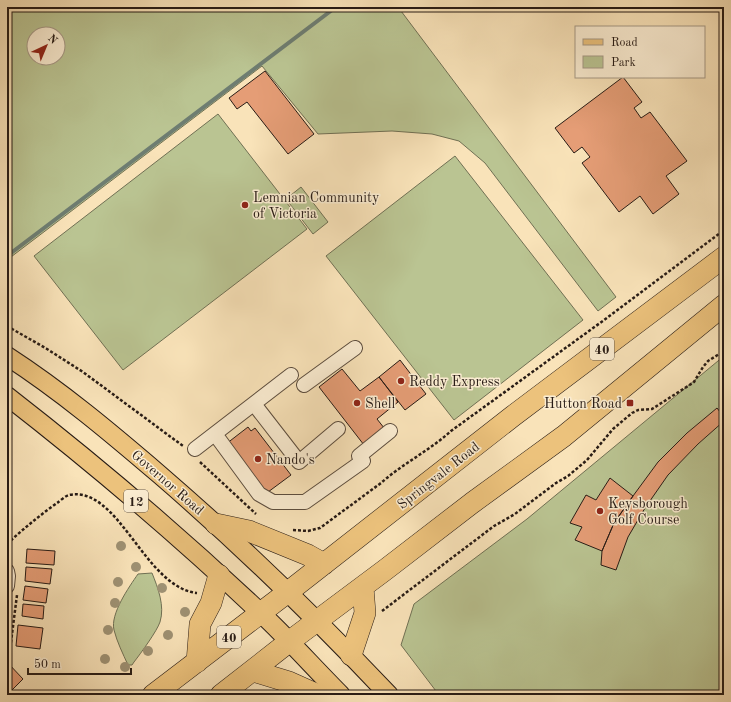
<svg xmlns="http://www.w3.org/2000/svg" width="731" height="702" viewBox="0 0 731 702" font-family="'Old Standard TT',serif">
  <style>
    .green { fill: #bac492; stroke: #707054; fill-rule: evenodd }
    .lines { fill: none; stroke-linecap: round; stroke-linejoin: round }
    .stream { stroke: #6e7d71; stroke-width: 4 }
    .building { fill: #e59d76; stroke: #271b15 }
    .minor-casing { stroke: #5c4d3e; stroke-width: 16 }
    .major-casing { stroke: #271b15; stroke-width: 20 }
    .highway-casing { stroke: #271b15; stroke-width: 22 }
    .path { stroke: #271b15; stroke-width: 2.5; stroke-dasharray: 3 2; stroke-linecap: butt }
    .minor { stroke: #fbedd2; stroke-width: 14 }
    .major { stroke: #ecc27c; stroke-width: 18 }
    .highway { stroke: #ecc27c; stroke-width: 21 }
    .tree { fill: #9e9173 }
    .poi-dot { fill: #8f2418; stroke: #fbedd2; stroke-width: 1.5 }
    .labels { text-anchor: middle; stroke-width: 3; stroke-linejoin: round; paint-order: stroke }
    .shield { fill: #fbedd2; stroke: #675a4e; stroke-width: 1 }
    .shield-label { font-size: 13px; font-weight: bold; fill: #271b15 }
    .poi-label { font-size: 14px; fill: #271b15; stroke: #fbedd2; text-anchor: start }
    .street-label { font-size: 14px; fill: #271b15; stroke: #fbedd2 }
  </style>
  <rect width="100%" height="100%" fill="#f9e3b9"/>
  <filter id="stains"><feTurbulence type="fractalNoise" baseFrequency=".005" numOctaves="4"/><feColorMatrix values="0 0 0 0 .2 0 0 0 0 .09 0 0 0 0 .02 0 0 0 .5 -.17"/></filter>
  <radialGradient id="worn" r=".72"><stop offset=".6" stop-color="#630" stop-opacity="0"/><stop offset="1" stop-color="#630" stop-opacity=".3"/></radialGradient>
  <!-- green -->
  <path class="green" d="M 7,7 L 398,7 L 616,297 L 598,311 L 485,163 L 459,141 L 432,134 L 392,131 L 318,134 L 262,66 L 7,260 ZM 34,34 L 58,34 L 58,58 L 34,58 Z
    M 218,114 L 307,229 L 123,370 L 34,256 Z
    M 455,156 L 583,320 L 454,420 L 326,256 Z
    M 301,187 L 328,222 L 313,234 L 286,199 Z
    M 724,356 L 724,695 L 439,695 L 401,645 L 414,604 L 527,519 Z
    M 152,573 C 158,588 165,606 160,622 C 157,631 141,653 134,662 L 132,665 L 128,665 C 123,654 117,642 114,630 C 110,614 129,587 138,574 Z"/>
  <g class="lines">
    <!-- stream -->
    <path class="stream" d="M 7,256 L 336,7"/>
  </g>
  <!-- building -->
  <path class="building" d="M 265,71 L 314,134 L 288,154 L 247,102 L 237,109 L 229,98 Z
    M 623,77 L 642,102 L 634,108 L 641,118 L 650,112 L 687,161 L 666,176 L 679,194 L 653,214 L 640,196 L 619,212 L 582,163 L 590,157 L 582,147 L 574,153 L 555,128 Z
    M 400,360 L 426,394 L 405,410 L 379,377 Z
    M 342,369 L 360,391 L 379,377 L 398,402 L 377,419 L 392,438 L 371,454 L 319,387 Z
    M 717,408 L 724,417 L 724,421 L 698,444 L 668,475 L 645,508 L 628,537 L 616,570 L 601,565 L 602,551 L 614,523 L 633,496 L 658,462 L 687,433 Z
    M 248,427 L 251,431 L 255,428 L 291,475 L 264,495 L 226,444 Z
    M 610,478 L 633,496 L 614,523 L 602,551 L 575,540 L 582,527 L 570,523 L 586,495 L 596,500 Z
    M 27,549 L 55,551 L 54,565 L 26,563 Z
    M 26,567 L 52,569 L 50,584 L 25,581 Z
    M 25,586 L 48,589 L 46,603 L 23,600 Z
    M 23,604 L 44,606 L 43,619 L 22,616 Z
    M 18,625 L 43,628 L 40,649 L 16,646 Z
    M 7,662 L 23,679 L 7,695 Z"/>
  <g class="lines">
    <!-- minor casing -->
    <g class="minor-casing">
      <path id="minor" d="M 304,385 L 355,348
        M 254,404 L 299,462 L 338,429
        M 215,434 L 259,494 L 273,502 L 305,502 L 363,461
        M 195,449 L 291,375
        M 359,456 L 390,431
        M 7,571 L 8,576 L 7,586"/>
    </g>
    <!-- major casing -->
    <g class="major-casing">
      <path id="major" d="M 7,356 C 61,391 111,433 160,475 C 240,544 316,618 389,695
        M 7,396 C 97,466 184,540 267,619 C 292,643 316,670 341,695"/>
    </g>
    <!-- highway casing -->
    <g class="highway-casing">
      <path id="highway" d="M 216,524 L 249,531 L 308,555 L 324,564
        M 351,655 L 365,613 L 363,587
        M 197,662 L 200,624 L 211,603 L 219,575
        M 253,671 L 289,682 L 318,695
        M 153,695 L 288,592 L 513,416 L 724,257
        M 221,695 L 290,641 L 385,570 L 472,503 L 564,436 L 724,305"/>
    </g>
    <!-- path -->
    <path class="path" d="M 7,326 L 47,349 L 83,372 L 183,446
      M 200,462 L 256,514
      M 293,530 L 308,531 L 320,528 L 381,483 C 402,464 429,451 451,431 L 600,323 L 724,230
      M 7,544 C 23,529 39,516 57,503 C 60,501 65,496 69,495 C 119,485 144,587 197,593
      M 382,611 L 494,526 L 515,514 L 556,483 L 568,476 L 587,460 L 613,429 L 632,413 L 638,410 L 652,409 L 688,386 L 694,382 L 703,367 L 708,361 L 724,351
      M 7,646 L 11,642 L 17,595"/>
    <!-- minor -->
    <use href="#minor" class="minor"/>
    <!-- major -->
    <use href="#major" class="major"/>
    <!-- highway -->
    <use href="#highway" class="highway"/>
  </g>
  <!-- trees -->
  <g class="tree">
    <circle cx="121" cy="546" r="5"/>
    <circle cx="136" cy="567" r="5"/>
    <circle cx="118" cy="582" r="5"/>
    <circle cx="162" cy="588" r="5"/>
    <circle cx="115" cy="603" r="5"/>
    <circle cx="185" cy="612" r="5"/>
    <circle cx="108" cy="630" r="5"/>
    <circle cx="168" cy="635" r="5"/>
    <circle cx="148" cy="651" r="5"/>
    <circle cx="105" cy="659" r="5"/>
    <circle cx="125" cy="667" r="5"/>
  </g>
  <!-- markers -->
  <g class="poi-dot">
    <circle cx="245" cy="205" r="4"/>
    <circle cx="401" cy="381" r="4"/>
    <circle cx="357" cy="403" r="4"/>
    <rect x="626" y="399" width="8" height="8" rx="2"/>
    <circle cx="258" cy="459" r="4"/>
    <circle cx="600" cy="511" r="4"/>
  </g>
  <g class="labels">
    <!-- shield labels -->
    <g class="shield">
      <rect x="590" y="338" width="24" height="22" rx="3"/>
      <rect x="124" y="490" width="24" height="22" rx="3"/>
      <rect x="217" y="626" width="24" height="22" rx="3"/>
    </g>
    <g class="shield-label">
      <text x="602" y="354">40</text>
      <text x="136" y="506">12</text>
      <text x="229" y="642">40</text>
    </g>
    <!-- poi labels -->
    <g class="poi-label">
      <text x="253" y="202">Lemnian Community<tspan x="253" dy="16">of Victoria</tspan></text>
      <text x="409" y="386">Reddy Express</text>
      <text x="365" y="408">Shell</text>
      <text x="622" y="408" text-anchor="end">Hutton Road</text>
      <text x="266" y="464">Nando's</text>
      <text x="608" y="508">Keysborough<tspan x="608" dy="16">Golf Course</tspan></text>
    </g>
    <!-- street labels -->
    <g class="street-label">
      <text transform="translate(438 475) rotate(-38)" y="5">Springvale Road</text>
      <text transform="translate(168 482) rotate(41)" y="5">Governor Road</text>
    </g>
  </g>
  <!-- margin -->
  <rect width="731" height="702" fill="none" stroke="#f9e3b9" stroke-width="24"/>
  <rect x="8" y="8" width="715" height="686" fill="none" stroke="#271b15" stroke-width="2"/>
  <rect x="12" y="12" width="707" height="678" fill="none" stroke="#271b15"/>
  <!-- legend -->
  <rect x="575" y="26" width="130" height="52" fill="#fbedd2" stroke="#a69986"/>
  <rect x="583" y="39" width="20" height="6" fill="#ecc27c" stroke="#a69986"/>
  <text x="611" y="46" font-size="12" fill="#271b15">Road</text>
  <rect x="583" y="56" width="20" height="12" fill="#bac492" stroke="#a69986"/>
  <text x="611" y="66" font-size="12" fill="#271b15">Park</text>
  <!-- north arrow -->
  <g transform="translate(46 46) rotate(44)"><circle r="19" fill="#fbedd2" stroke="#a69986"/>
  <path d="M0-3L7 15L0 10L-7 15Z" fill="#8f2418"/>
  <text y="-6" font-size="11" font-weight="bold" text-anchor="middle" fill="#271b15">N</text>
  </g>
  <!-- scale -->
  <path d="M28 668v6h103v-6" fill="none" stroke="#271b15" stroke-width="2"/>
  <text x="34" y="668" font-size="12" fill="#271b15" stroke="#fbedd2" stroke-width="3" paint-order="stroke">50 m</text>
  <rect width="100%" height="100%" filter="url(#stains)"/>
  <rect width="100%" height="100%" fill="url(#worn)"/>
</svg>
